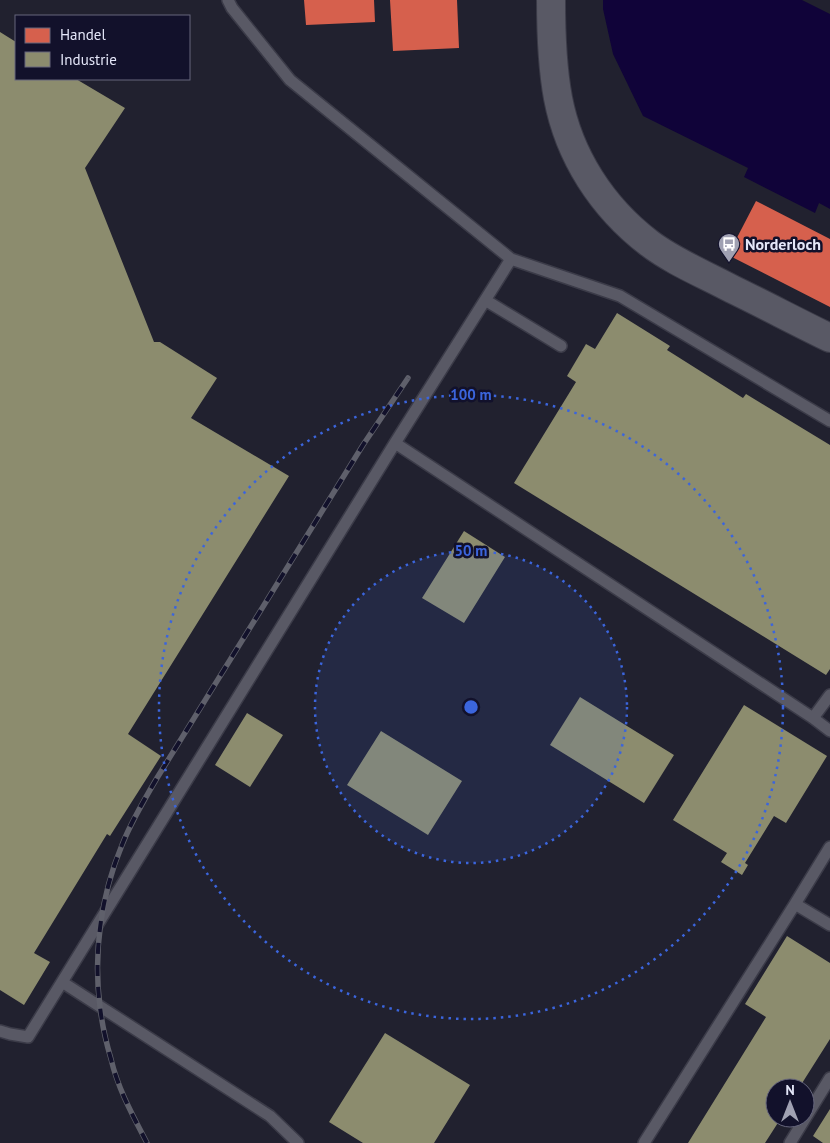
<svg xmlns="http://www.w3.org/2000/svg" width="830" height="1143" viewBox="0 0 830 1143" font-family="'PT Sans',sans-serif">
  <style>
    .water { fill: #100339 }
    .shops { fill: #d6604d }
    .industry { fill: #8c8c6e }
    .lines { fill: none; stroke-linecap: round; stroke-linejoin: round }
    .service-casing { stroke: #3b3b48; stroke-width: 14 }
    .tertiary-casing { stroke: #3b3b48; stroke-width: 30 }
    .service { stroke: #595965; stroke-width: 11 }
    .tertiary { stroke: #595965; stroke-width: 28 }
    .rail-casing { stroke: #5f606b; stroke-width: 5.5 }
    .rail { stroke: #12112b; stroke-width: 4; stroke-dasharray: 11; stroke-linecap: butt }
    .ring { fill: none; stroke: #3b65dd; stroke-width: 2.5; stroke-dasharray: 2.5 5 }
    .labels { text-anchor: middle; stroke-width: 5; stroke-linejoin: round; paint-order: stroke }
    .poi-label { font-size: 16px; font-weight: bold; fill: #e4e6f8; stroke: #12112b; text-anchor: start }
    .centre { fill: #3b65dd; stroke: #12112b; stroke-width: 2.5 }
    .ring-label { font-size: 15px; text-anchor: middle; font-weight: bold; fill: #3b65dd; stroke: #12112b; stroke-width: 5; stroke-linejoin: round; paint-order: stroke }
  </style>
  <rect width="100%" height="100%" fill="#21212f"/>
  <!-- water -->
  <path class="water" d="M 603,0 L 802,0 L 830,14 L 830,209 L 819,203 L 815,213 L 744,177 L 748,168 L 643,116 L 613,54 L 603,9 Z"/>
  <!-- shops -->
  <path class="shops" d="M 304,0 L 374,0 L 375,22 L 306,25 Z
    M 390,0 L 457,0 L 459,48 L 393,51 Z
    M 756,201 L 830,239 L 830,307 L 728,255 Z"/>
  <!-- industry -->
  <path class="industry" d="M 0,32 L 16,42 L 16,79 L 76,79 L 125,108 L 85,168 L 154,342 L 160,342 L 217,378 L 191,418 L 289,476 L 128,734 L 161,756 L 110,836 L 107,834 L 34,953 L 50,962 L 24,1005 L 0,990 Z
    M 617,313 L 670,346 L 667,350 L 743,398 L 746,394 L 830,445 L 830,669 L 826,675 L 514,483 L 576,382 L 567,376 L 586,344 L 595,349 Z
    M 464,531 L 505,557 L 464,623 L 422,598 Z
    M 580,697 L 674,755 L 644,803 L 550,745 Z
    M 744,705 L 827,756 L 786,823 L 774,816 L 745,863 L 748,865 L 742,875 L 721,862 L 727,853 L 673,820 Z
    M 247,713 L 283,735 L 250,787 L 215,765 Z
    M 381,731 L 462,781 L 428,835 L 347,785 Z
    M 787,936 L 830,963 L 830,1039 L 799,1088 L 775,1088 L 775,1118 L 781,1118 L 765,1143 L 688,1143 L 766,1017 L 745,1004 Z
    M 385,1033 L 470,1085 L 434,1143 L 363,1143 L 329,1122 Z
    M 830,1109 L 830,1143 L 823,1143 L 813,1136 Z"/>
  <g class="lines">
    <!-- service casing -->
    <g class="service-casing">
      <path id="service" d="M 228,0 L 232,8 L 290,80 L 511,259 L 620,296 L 830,421
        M 485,300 L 561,346
        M 395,443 L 813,718 L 830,731
        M 813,718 L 830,695
        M 830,847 L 795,904 L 830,925
        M 62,982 L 270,1116 L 298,1143
        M 0,1031 L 10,1034 L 28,1037 L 395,443 L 511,259
        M 644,1143 L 795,904
        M 790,1143 L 830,1078"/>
    </g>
    <!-- tertiary casing -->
    <g class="tertiary-casing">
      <path id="tertiary" d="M 551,0 C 551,33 552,66 558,98 C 569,156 602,207 649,243 C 674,262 704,274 732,289 C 765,305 797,322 830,338"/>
    </g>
    <!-- service -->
    <use href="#service" class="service"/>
    <!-- tertiary -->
    <use href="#tertiary" class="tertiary"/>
    <!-- rail casing -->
    <g class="rail-casing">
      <path id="rail" d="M 147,1143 C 133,1116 118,1089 111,1059 C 106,1042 102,1024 100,1007 C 93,953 101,895 122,845 C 131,822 144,800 157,778 L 363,445 L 408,378"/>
    </g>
    <!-- rail -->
    <use href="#rail" class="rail"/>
  </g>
  <!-- distance rings -->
  <circle cx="471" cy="707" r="156" fill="#3b65dd" fill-opacity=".12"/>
  <g class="ring">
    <circle cx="471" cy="707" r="156"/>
    <circle cx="471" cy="707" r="312"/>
  </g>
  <!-- icons -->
  <defs>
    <g id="bus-pin" transform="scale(1.125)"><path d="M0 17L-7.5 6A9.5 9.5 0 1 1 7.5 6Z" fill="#a0a1b2" stroke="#12112b"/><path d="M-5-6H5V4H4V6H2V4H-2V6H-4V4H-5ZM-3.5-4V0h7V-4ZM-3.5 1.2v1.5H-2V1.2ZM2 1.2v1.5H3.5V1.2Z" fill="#fff"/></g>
  </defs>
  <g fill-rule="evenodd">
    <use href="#bus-pin" x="729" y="244"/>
  </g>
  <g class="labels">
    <!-- poi labels -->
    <g class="poi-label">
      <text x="745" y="250">Norderloch</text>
    </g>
  </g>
  <circle cx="471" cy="707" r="8" class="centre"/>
  <g class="ring-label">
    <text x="471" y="400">100 m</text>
    <text x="471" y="556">50 m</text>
  </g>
  <!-- legend -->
  <rect x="15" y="15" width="175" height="65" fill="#12112b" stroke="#66667d"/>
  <rect x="25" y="28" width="25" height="15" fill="#d6604d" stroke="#66667d"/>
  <text x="60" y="40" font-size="15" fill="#e4e6f8">Handel</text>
  <rect x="25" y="52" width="25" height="15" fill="#8c8c6e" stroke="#66667d"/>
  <text x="60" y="65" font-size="15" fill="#e4e6f8">Industrie</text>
  <!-- north arrow -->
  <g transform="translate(790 1103)"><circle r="24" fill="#12112b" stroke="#66667d"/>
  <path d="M0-4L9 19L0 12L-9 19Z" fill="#a0a1b2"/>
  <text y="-8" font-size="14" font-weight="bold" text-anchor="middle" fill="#e4e6f8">N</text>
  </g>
</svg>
